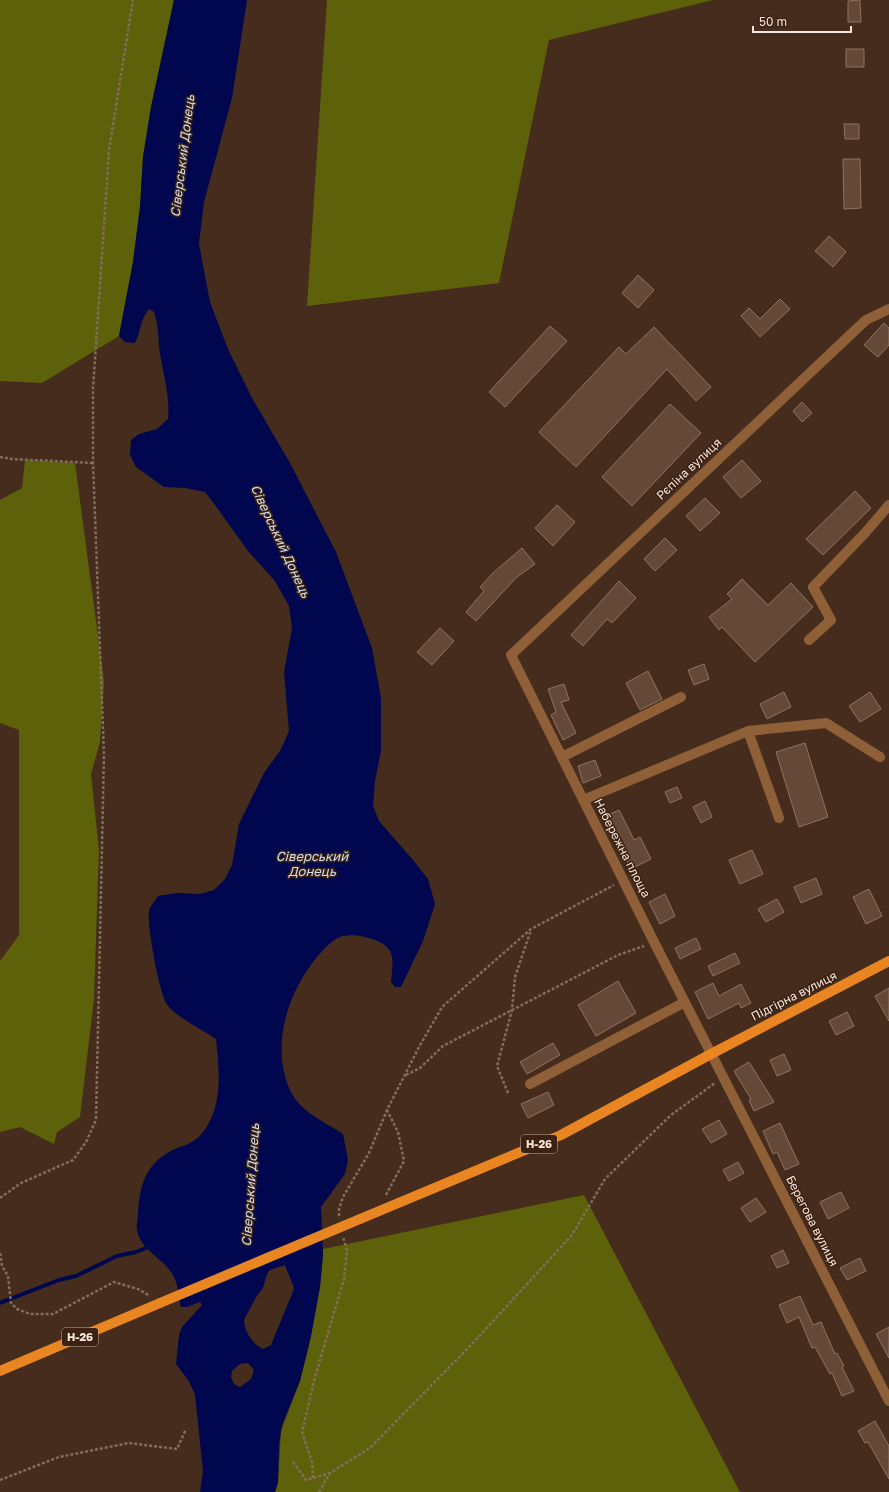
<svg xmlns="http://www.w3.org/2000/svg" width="889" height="1492" viewBox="0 0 889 1492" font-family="'Golos Text',sans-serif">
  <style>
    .forest { fill: #5d610a }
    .water { fill: #00074e; fill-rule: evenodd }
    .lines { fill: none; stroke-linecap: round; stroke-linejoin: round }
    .stream { stroke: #00074e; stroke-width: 4 }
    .building { fill: #654938; stroke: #907260 }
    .path { stroke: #836d5f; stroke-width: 2.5; stroke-dasharray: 3 2; stroke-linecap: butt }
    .minor { stroke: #8f5f37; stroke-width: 10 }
    .major { stroke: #e98622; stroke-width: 10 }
    .major-bridge { stroke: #e98622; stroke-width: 10 }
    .labels { text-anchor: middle; stroke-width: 3; stroke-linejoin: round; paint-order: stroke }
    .shield { fill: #3b2212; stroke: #bdaa9e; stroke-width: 1 }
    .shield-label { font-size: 11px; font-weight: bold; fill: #f5e4da }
    .street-label { font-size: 12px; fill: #f5e4da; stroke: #3b2212 }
    .water-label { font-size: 13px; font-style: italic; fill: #d0dbf0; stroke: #3b2212 }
  </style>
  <rect width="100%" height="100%" fill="#452c1c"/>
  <!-- forest -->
  <path class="forest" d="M 0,0 L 174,0 L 151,107 L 143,157 L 140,207 L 133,262 L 119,336 L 42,383 L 0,381 Z
    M 327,0 L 713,0 L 549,40 L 499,283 L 307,306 Z
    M 25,460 L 75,463 L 104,681 L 100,742 L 91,774 L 99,850 L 94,999 L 80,1117 L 57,1132 L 54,1144 L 20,1127 L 0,1132 L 0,961 L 19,935 L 19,730 L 0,723 L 0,500 L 22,488 Z
    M 584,1195 L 740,1492 L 275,1492 L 278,1483 L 281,1431 L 300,1381 L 309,1346 L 320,1287 L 323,1249 Z"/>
  <!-- water -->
  <path class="water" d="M 174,0 L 247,0 L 232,98 L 204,202 L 199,244 L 210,302 L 228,349 L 252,398 L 290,463 L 336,552 L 372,648 L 381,698 L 381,751 L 375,781 L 373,806 L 379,821 L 413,860 L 428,879 L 435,904 L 423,941 L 401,987 L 395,987 L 391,982 C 393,960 397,947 372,939 C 363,936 353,934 343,936 C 333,938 323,950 317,957 C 288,992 270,1046 290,1090 C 300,1112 325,1122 343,1134 L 348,1160 L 345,1174 L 321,1207 L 323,1255 L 320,1287 L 311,1336 L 300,1381 L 282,1425 L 279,1445 L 278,1483 L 275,1492 L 200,1492 L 203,1471 L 195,1394 L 188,1380 L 176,1364 L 179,1335 L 182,1327 L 202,1305 L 200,1302 L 187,1307 L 181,1307 C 179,1297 178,1285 174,1277 C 165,1258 141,1252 137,1230 C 136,1225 138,1219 138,1214 C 139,1191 144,1167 166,1154 C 183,1143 192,1148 206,1128 C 223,1102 219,1068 216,1039 C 203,1030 174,1016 166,1003 C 159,990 147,927 149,912 C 149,907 155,901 158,896 L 177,893 L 200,894 L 214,890 L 225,879 L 232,865 L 239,824 L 264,773 L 280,751 L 289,731 L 284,672 L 292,628 L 289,606 L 275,581 L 248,551 L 215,505 L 205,492 L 185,488 L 164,487 L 136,467 L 130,455 L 131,440 L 139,434 L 157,429 L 168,419 C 170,396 164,376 160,354 C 158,340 159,326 154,312 L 149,309 C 140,319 141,332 135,343 L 125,342 L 119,336 L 133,262 L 140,207 L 143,157 L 151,107 ZM 285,1265 L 294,1288 L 292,1294 L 271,1345 L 263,1349 C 253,1345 244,1331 244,1320 L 256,1297 L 263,1288 L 267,1274 L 270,1270 ZM 248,1363 L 254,1370 L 251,1379 L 240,1387 L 234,1384 L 231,1377 L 232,1371 L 240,1364 Z"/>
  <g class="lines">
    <!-- stream -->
    <path class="stream" d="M 0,1303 L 59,1280 L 76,1276 L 117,1256 L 136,1252 L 146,1248"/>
  </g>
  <!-- building -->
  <path class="building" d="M 860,0 L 861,22 L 848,22 L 848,1 Z
    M 846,49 L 864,49 L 864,67 L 846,67 Z
    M 844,124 L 859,124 L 859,139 L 845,139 Z
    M 843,159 L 860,159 L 861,208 L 844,209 Z
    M 829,236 L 846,252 L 833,267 L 815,251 Z
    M 638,275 L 654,290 L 638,308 L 622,293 Z
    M 780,299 L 790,309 L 760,337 L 741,316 L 749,308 L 760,319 Z
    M 884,323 L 889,328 L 889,345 L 878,357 L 864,345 Z
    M 550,326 L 567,341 L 505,407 L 489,392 Z
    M 654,327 L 711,387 L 696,401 L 667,369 L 576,467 L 539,432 L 619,347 L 626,354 Z
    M 802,402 L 812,413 L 802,422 L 793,411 Z
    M 670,404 L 701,433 L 632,506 L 602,477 Z
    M 742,460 L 761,481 L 741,498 L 723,477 Z
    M 855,491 L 871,508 L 823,555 L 806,539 Z
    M 705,498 L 720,513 L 700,531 L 686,516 Z
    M 557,505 L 575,522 L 553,546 L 535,528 Z
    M 665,538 L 677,550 L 655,571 L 644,559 Z
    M 522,548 L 535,564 L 517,577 L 476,621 L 466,612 L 484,591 L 480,587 L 493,573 Z
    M 742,579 L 768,605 L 791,583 L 813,607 L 755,662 L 722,627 L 719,630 L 709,617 L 732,599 L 727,594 Z
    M 619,581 L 636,598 L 612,623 L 607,619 L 583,646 L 571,635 Z
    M 440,628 L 454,641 L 432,665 L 417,652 Z
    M 704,664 L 709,679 L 694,685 L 688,670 Z
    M 648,671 L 662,699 L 640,710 L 626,683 Z
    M 564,684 L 569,700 L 561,702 L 576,733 L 563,740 L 551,715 L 556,712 L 548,689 Z
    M 784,692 L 791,707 L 767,719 L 760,704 Z
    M 870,692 L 881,709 L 860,722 L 849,706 Z
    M 805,743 L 828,817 L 799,827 L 776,752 Z
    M 595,760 L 601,776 L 583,783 L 578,766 Z
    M 677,787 L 682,798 L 670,803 L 665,792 Z
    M 705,801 L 712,817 L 701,823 L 693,807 Z
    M 619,810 L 634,840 L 640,837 L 651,859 L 631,869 L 606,816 Z
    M 752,850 L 763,874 L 740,884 L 729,860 Z
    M 816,878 L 822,894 L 801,903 L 794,887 Z
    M 869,889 L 882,916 L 866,924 L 853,897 Z
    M 665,894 L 675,916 L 660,924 L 649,902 Z
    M 777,899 L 784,912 L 766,922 L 758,909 Z
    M 696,938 L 701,949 L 680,959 L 675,948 Z
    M 735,953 L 740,963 L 713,976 L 708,966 Z
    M 618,981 L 636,1013 L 596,1036 L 578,1005 Z
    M 713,983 L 719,996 L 741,984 L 751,1003 L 741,1008 L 739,1003 L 708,1019 L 695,992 Z
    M 889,988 L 889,1021 L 875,996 Z
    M 847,1012 L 854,1026 L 836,1035 L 829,1021 Z
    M 553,1043 L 560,1055 L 527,1074 L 520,1062 Z
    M 784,1054 L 791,1070 L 777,1076 L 770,1060 Z
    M 749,1062 L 774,1102 L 754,1111 L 749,1100 L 751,1099 L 734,1071 Z
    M 548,1092 L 554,1105 L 528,1118 L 521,1104 Z
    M 719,1120 L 727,1134 L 711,1143 L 702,1129 Z
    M 780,1123 L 799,1164 L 785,1170 L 777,1152 L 773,1154 L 763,1131 Z
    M 738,1162 L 744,1173 L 729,1181 L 723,1170 Z
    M 841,1192 L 849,1208 L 828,1219 L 820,1202 Z
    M 756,1198 L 766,1212 L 750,1222 L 741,1208 Z
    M 783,1250 L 789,1263 L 777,1268 L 771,1256 Z
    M 860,1258 L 866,1271 L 847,1280 L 840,1268 Z
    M 800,1296 L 813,1325 L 821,1322 L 835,1354 L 837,1353 L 844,1366 L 842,1367 L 854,1391 L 842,1396 L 832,1373 L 830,1374 L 815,1347 L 812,1348 L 799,1317 L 787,1323 L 779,1305 Z
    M 889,1327 L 889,1358 L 876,1334 Z
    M 875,1421 L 889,1446 L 889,1479 L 868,1442 L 865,1443 L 858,1431 Z"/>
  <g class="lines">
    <!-- path -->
    <path class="path" d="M 0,457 L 12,459 L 93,463
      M 406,1075 L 420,1068 L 443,1046 L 618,955 L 644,946
      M 508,1093 L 497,1066 L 512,1010 L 515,977 L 531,930
      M 386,1195 L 404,1161 L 398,1132 L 387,1110
      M 0,1198 L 21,1183 L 73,1160 L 86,1142 L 96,1120 L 104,755 L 93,463 L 93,389 L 109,150 L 133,0
      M 339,1216 L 339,1209 L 343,1197 L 369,1153 L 387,1110 L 419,1047 L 442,1007 L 531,929 L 614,885
      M 0,1253 L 2,1266 L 8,1276 L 11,1303 L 17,1309 L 30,1314 L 53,1314 L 114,1282 L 138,1289 L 150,1296
      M 293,1462 L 306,1480 L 330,1473
      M 313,1478 L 312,1462 L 302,1432 L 315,1377 L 344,1279 L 347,1250 L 343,1237
      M 0,1480 L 59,1457 L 129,1443 L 177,1449 L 186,1429
      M 319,1492 L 330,1473 L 370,1448 L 472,1344 L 572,1235 L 605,1179 L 671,1115 L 715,1083"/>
    <!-- minor -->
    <path class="minor" d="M 889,309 L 866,320 L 511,655 L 654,942 L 889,1401
      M 809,640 L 831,620 L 813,587 L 865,533 L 889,505
      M 748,731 L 779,818
      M 562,757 L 681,697
      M 583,800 L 748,731 L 826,723 L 880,757
      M 530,1084 L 685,1002"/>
    <!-- major -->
    <path class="major" d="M 360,1219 L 561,1135 L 711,1054 L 889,961
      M 0,1371 L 160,1303"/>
    <!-- major-bridge -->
    <path class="major-bridge" d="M 160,1303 L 360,1219"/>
  </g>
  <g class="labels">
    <!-- shield labels -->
    <g class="shield">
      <rect x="521" y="1135" width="36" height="18" rx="3"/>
      <rect x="62" y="1328" width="36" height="18" rx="3"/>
    </g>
    <g class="shield-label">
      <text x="539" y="1148">Н-26</text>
      <text x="80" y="1341">Н-26</text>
    </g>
    <!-- street labels -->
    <g class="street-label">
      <text transform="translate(689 469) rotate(-43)" y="4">Рєпіна вулиця</text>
      <text transform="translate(622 848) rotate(63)" y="4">Набережна площа</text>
      <text transform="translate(794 996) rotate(-27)" y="4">Підгірна вулиця</text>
      <text transform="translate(812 1221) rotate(63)" y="4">Берегова вулиця</text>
    </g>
    <!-- water labels -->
    <g class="water-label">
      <text transform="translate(182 156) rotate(-83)" y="5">Сіверський Донець</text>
      <text transform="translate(281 541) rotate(65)" y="5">Сіверський Донець</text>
      <text x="312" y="861">Сіверський<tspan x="312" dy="15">Донець</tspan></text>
      <text transform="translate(250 1185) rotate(-86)" y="5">Сіверський Донець</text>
    </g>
  </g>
  <!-- scale -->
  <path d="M753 26v6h98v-6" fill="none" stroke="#f5e4da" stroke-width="2"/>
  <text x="759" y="26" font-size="12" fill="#f5e4da" stroke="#3b2212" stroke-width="3" paint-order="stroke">50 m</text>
</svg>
